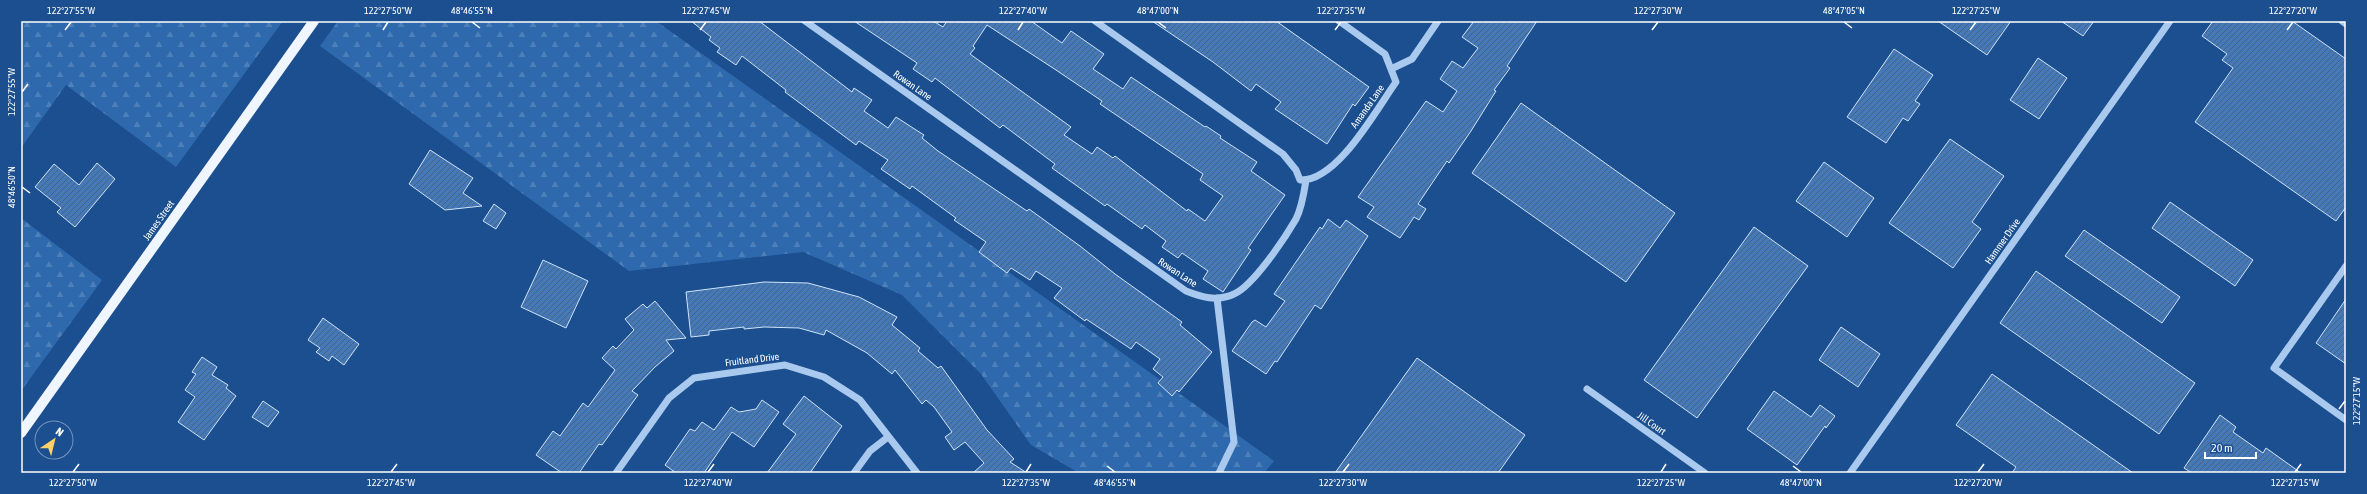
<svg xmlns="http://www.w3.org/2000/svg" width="2367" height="494" viewBox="0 0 2367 494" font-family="'Asap Condensed',sans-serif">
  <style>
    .forest { fill: url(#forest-firs) }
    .building { fill: url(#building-hatch); stroke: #cfe3fa; fill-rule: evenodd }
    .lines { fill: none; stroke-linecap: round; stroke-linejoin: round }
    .minor { stroke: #a9c9ee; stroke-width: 7 }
    .major { stroke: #f0f6ff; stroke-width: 10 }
    .ticks { fill: none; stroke: #fff; stroke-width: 1.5 }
    .labels { text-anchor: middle; stroke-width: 3; stroke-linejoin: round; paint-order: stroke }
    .street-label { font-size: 10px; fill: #fff; stroke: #1b4f8f }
    .neatline { fill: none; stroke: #fff; stroke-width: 1.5 }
    .ticks-label { font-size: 10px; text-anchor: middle; fill: #fff }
  </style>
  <defs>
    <pattern id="forest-firs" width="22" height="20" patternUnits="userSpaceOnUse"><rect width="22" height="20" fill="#2e69ad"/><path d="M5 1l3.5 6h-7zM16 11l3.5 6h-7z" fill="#4d80b9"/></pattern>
    <pattern id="building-hatch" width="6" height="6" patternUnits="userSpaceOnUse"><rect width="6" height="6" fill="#4478b7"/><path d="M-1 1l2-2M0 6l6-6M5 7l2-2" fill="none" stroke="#486282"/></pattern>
  </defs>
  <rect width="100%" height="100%" fill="#1b4f8f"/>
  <!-- forest -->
  <path class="forest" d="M 21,21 L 283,21 L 176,167 L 66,85 L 21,148 Z
    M 338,21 L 656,21 L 1274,461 L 1264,473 L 1079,473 L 1031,445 L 981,374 L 902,295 L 803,252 L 629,271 L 320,46 Z
    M 21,218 L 102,280 L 21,391 Z"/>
  <!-- building -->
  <path class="building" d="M 691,21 L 759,21 L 852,92 L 854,88 L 872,100 L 864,111 L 888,128 L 896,117 L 913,128 L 924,135 L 922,138 L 938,151 L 1027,211 L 1029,209 L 1080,246 L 1115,274 L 1182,322 L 1180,325 L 1212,352 L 1179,392 L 1177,390 L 1172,396 L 1158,383 L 1163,377 L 1153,369 L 1160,359 L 1136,342 L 1131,349 L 1086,319 L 1085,321 L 1054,298 L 1062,288 L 1036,271 L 1030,280 L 1011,268 L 1007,273 L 979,252 L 986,242 L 954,220 L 956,218 L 912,186 L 910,189 L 881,169 L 888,160 L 859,141 L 856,145 L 785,92 L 786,90 L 742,56 L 736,65 L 717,52 L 720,48 L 709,40 L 711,37 Z
    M 854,21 L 933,21 L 943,27 L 947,21 L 1031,21 L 1062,43 L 1071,31 L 1104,54 L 1093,69 L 1123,89 L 1131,77 L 1205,127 L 1206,126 L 1221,136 L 1220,138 L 1257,162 L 1251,171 L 1285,195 L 1248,248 L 1251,250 L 1223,292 L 1203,279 L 1208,271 L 1182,253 L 1178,258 L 1162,247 L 1166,241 L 1145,225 L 1142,229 L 1107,204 L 1105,206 L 1052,168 L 1055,164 L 1003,125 L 1000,128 L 935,78 L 932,82 L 913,69 L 917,63 ZM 987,25 L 1056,70 L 1102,101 L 1100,104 L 1203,174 L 1200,180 L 1223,196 L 1205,221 L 1188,209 L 1187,211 L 1115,156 L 1113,158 L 1097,147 L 1092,154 L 1064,135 L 1071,127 L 970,54 L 975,48 L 973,46 Z
    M 1152,21 L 1276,21 L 1369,87 L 1355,106 L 1353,104 L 1327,144 L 1275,109 L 1281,102 L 1256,84 L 1251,91 L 1213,62 Z
    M 1474,21 L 1537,21 L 1507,66 L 1510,68 L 1494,90 L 1496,91 L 1471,131 L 1449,163 L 1447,161 L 1418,204 L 1426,209 L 1419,220 L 1414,217 L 1400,238 L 1367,217 L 1374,207 L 1358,197 L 1426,101 L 1443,112 L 1457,91 L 1440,79 L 1452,61 L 1463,68 L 1478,48 L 1462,37 Z
    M 1938,21 L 2011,21 L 1987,55 Z
    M 2061,21 L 2094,21 L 2083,36 Z
    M 2213,21 L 2292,21 L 2346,59 L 2346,207 L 2336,221 L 2195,122 L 2233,68 L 2222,60 L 2227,54 L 2202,36 Z
    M 1894,49 L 1933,75 L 1915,101 L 1920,104 L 1908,121 L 1903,118 L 1886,143 L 1847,117 Z
    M 2038,58 L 2067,78 L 2039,119 L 2010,100 Z
    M 1521,103 L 1675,213 L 1626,282 L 1472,173 Z
    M 1950,139 L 2004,176 L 1972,222 L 1981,229 L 1953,268 L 1889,223 Z
    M 430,150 L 473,178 L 463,193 L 482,206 L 445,210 L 409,184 Z
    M 1824,162 L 1874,198 L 1847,237 L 1796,201 Z
    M 97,163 L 115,179 L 75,227 L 57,212 L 61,208 L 35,187 L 54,164 L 79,185 Z
    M 2170,202 L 2253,260 L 2235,286 L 2152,228 Z
    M 494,204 L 506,213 L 496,229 L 483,221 Z
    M 1328,219 L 1340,228 L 1346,220 L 1368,236 L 1321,309 L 1315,305 L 1277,362 L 1275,361 L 1266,374 L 1232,351 L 1252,322 L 1255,320 L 1266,327 L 1285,301 L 1274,294 L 1320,227 L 1322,229 Z
    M 1754,227 L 1808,266 L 1697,418 L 1644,380 Z
    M 2084,230 L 2180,297 L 2162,323 L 2065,256 Z
    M 543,260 L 588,281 L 566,328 L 521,307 Z
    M 2036,271 L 2195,383 L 2159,434 L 2000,323 Z
    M 764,282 L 808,283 L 859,297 L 897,317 L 892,325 L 920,348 L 918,351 L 938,368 L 941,366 L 987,430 L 1014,459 L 1010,462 L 1027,473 L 973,473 L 984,463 L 965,442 L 954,450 L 945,437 L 952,432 L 934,407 L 926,400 L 922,404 L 895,370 L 892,374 L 867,353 L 826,330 L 824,335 L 799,328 L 764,327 L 744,329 L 744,327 L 709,331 L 709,335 L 691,337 L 686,292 Z
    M 2346,299 L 2346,364 L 2316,343 Z
    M 655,301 L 686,338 L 666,340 L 674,351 L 655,367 L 632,391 L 638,395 L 602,445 L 599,444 L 579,473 L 562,473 L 536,455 L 553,431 L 560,436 L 583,403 L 588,407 L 615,370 L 602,358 L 613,346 L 616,349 L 634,330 L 625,319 L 643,304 L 647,308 Z
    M 323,318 L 359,344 L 344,365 L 332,356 L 329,361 L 316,352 L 320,348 L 308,340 Z
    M 1841,327 L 1880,354 L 1858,387 L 1819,360 Z
    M 202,357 L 217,367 L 212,375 L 228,385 L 226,388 L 236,396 L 204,440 L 178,422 L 195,397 L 185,390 L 196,374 L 192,372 Z
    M 1417,358 L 1525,435 L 1498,473 L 1335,473 Z
    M 1992,374 L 2133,473 L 2012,473 L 2016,467 L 1956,425 Z
    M 1774,391 L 1811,417 L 1820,405 L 1835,416 L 1826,428 L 1825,426 L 1797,465 L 1747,429 Z
    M 804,396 L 842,426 L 810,473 L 767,473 L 796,434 L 783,424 Z
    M 762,400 L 779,412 L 754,447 L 732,432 L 704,473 L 676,473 L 665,465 L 690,429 L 695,431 L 702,422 L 714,430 L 731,407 L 739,412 L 756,409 Z
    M 263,401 L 279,412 L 268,427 L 252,417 Z
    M 2220,415 L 2236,427 L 2233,432 L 2263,453 L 2266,448 L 2301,473 L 2192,473 L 2184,468 Z"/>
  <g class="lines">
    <!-- minor -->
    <path class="minor" d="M 805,21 L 1186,291 C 1201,297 1217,302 1234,294 C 1253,286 1285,238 1296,219 C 1302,207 1304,193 1306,180
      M 1095,21 L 1283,154 L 1296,170 L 1300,180 C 1337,182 1376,110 1396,82 L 1385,54 L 1339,21
      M 2342,21 L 2346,24
      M 1391,69 L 1412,59 L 1438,21
      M 2346,266 L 2274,368 L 2346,420
      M 1217,298 L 1234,442 L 1219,473
      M 1587,389 L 1705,473
      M 616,473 L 669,398 L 694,378 L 785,365 L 824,377 L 860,400 L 917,473
      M 854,473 L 870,451 L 888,437
      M 1850,473 L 2170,21"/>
    <!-- major -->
    <path class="major" d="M 21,433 L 314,21"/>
  </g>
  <!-- ticks -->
  <path class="ticks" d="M 472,22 L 480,28M 1158,22 L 1166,28M 1844,22 L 1852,28M 65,30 L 71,22M 383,30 L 388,22M 700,30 L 706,22M 1018,30 L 1023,22M 1335,30 L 1341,22M 1652,30 L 1658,22M 1970,30 L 1976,22M 2287,30 L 2293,22M 22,92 L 28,84M 22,187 L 30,193M 2339,409 L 2345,401M 1107,466 L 1115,472M 1793,466 L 1801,472M 73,472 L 79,464M 391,472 L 397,464M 708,472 L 714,464M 1026,472 L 1031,464M 1343,472 L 1349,464M 1661,472 L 1666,464M 1978,472 L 1984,464M 2295,472 L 2301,464"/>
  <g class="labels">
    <!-- street labels -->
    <g class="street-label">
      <text transform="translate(913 85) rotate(35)" y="4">Rowan Lane</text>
      <text transform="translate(1367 106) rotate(-55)" y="4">Amanda Lane</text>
      <text transform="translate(158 220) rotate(-55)" y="4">James Street</text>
      <text transform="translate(2002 241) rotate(-55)" y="4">Hammer Drive</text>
      <text transform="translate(1178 272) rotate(33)" y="4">Rowan Lane</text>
      <text transform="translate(752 359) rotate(-7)" y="4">Fruitland Drive</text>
      <text transform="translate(1652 423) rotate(35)" y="4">Jill Court</text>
    </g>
  </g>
  <!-- border -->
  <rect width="2367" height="494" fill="none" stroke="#1b4f8f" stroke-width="44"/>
  <!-- north arrow -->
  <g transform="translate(54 440) rotate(35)"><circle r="19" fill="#1b4f8f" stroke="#7695bc"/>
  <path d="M0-3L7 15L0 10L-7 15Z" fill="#ffd166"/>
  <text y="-6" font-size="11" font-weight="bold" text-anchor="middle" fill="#ffffff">N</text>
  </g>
  <!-- scale -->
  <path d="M2205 452v6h51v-6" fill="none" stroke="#ffffff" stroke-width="2"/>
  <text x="2211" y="452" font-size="12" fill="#ffffff" stroke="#1b4f8f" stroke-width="3" paint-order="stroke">20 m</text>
  <rect x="22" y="22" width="2323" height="450" class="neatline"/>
  <g class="ticks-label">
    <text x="71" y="14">122°27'55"W</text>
    <text x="388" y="14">122°27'50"W</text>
    <text x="472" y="14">48°46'55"N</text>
    <text x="706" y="14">122°27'45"W</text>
    <text x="1023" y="14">122°27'40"W</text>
    <text x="1158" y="14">48°47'00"N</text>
    <text x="1341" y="14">122°27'35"W</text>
    <text x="1658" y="14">122°27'30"W</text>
    <text x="1844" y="14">48°47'05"N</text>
    <text x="1976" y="14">122°27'25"W</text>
    <text x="2293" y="14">122°27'20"W</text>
    <text transform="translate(11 92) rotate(-90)" y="4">122°27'55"W</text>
    <text transform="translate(11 187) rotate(-90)" y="4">48°46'50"N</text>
    <text transform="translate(2356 401) rotate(-90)" y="4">122°27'15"W</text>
    <text x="73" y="486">122°27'50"W</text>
    <text x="391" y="486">122°27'45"W</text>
    <text x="708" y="486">122°27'40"W</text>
    <text x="1026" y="486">122°27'35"W</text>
    <text x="1115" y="486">48°46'55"N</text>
    <text x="1343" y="486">122°27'30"W</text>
    <text x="1661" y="486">122°27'25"W</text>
    <text x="1801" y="486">48°47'00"N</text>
    <text x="1978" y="486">122°27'20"W</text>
    <text x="2295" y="486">122°27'15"W</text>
  </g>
</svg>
